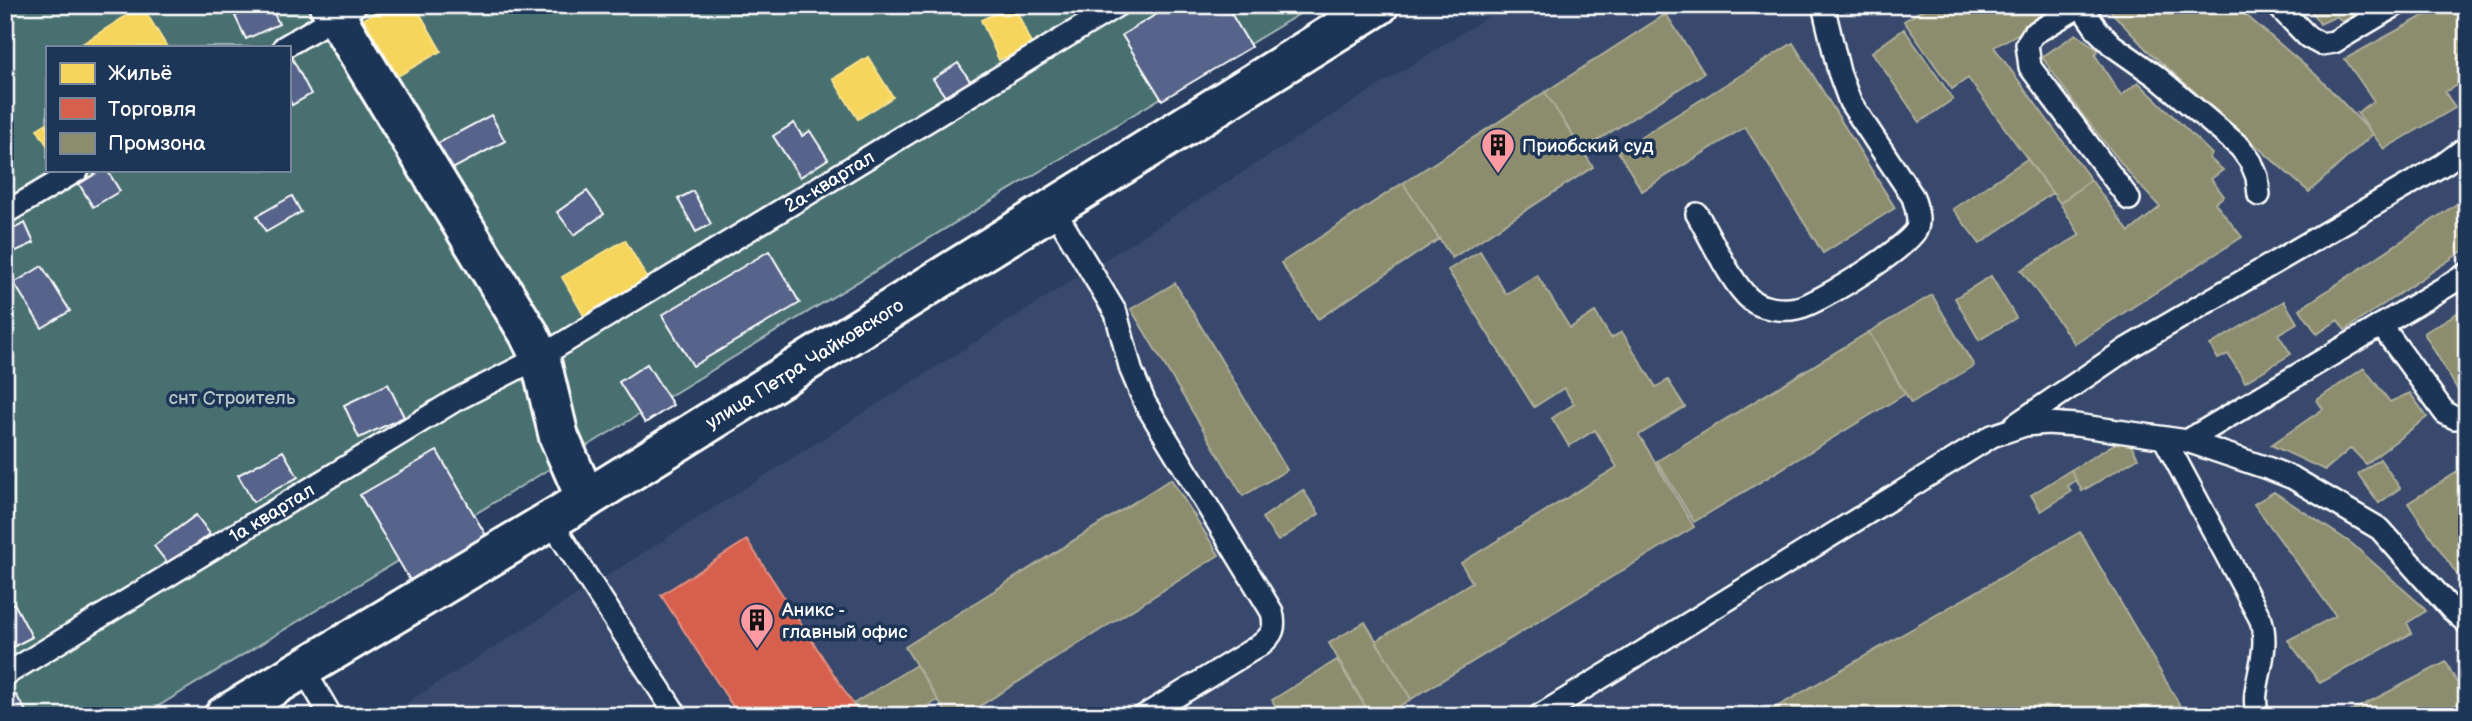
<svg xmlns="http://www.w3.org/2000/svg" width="2472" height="721" viewBox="0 0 2472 721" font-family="'Balsamiq Sans',sans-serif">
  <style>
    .built { fill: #37496d }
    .green { fill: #4a6f71; stroke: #a4b7b8; stroke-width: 2; fill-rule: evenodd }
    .homes { fill: #f6d55c; stroke: #f9e28d; stroke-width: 2 }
    .shops { fill: #d6604d; stroke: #e29082; stroke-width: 2 }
    .industry { fill: #8c8c6e; stroke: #aeae9a; stroke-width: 2 }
    .building { fill: #57638a; stroke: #fff; stroke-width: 2 }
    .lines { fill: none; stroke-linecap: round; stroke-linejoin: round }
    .lane-casing { stroke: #fff; stroke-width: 26 }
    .street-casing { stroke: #fff; stroke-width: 44 }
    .lane { stroke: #1d3557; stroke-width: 21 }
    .street { stroke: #1d3557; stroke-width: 38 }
    .labels { text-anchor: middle; stroke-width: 7; stroke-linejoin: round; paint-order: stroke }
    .poi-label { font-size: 19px; fill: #fff; stroke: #1d3557; text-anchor: start }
    .street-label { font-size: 19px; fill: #fff; stroke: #1d3557 }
    .park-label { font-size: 19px; fill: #b7c5c6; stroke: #1d3557 }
  </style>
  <rect width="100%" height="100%" fill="#293e61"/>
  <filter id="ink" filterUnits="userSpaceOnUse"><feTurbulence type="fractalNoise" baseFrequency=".0143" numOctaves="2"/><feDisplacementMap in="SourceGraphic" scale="14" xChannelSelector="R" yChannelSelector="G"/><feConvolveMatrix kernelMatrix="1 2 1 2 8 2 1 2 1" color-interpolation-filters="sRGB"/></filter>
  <g filter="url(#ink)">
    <!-- built -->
    <path class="built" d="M 1506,5 L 2467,5 L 2467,716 L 386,716 Z"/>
    <!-- green -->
    <path class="green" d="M 5,5 L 1314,5 L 142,716 L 5,716 ZM 47,47 L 289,47 L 289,170 L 47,170 Z"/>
    <!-- homes -->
    <path class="homes" d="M 387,5 L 415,5 L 441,51 L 398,76 L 364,19 Z
      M 1014,5 L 1032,46 L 999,60 L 981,20 Z
      M 142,6 L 167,47 L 84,47 L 82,44 Z
      M 868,57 L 893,97 L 858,119 L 833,79 Z
      M 47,123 L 47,145 L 37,129 Z
      M 625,240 L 650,283 L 587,321 L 562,277 Z"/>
    <!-- shops -->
    <path class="shops" d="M 747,540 L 853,704 L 861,716 L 739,716 L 661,595 Z"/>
    <!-- industry -->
    <path class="industry" d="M 1931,5 L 2052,5 L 2050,16 L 1994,47 L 2091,180 L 2060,203 L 1968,78 L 1952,89 L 1904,21 Z
      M 2105,5 L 2234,5 L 2315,74 L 2373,134 L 2309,192 L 2146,49 Z
      M 2307,5 L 2369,5 L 2342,22 L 2337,16 L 2320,24 Z
      M 2443,5 L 2467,5 L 2467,79 L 2445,92 L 2455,108 L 2384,149 L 2357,113 L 2374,101 L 2345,59 Z
      M 1666,14 L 1704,73 L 1582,150 L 1545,92 Z
      M 1904,29 L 1953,99 L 1920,122 L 1872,52 Z
      M 2076,34 L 2098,50 L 2095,55 L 2121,96 L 2138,82 L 2212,154 L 2209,158 L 2223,170 L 2211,179 L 2224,196 L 2215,203 L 2242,237 L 2075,344 L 2021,270 L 2080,235 L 2060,203 L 2091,180 L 2129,232 L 2160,207 L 2134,179 L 2083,115 L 2042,57 Z
      M 1793,43 L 1895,208 L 1823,253 L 1745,127 L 1642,191 L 1618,151 Z
      M 1545,92 L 1593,167 L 1452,258 L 1403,183 Z
      M 2027,159 L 2052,193 L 1980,244 L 1953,209 Z
      M 1403,183 L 1439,239 L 1318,319 L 1281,263 Z
      M 2467,197 L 2467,248 L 2345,330 L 2338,320 L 2317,334 L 2300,309 Z
      M 1480,251 L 1506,294 L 1537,275 L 1570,328 L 1595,312 L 1611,338 L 1622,332 L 1656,387 L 1668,380 L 1685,407 L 1639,435 L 1694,527 L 1411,699 L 1376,641 L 1472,582 L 1461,563 L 1617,467 L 1595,430 L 1569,446 L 1552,418 L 1574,404 L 1564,388 L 1534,407 L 1448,270 Z
      M 1991,276 L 2016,318 L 1979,340 L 1955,298 Z
      M 1175,283 L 1287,470 L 1243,496 L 1131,309 Z
      M 1932,295 L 1974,366 L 1911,403 L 1869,332 Z
      M 2284,301 L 2297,323 L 2278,334 L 2291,354 L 2245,382 L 2228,354 L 2218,359 L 2210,345 Z
      M 2467,307 L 2467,403 L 2466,404 L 2424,333 Z
      M 1869,332 L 1905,394 L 1694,522 L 1657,461 Z
      M 2364,368 L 2390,402 L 2410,393 L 2427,417 L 2366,464 L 2351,448 L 2325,470 L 2271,445 L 2323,409 L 2317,400 Z
      M 2126,437 L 2138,458 L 2082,491 L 2071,470 Z
      M 2380,459 L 2400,488 L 2379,503 L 2358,474 Z
      M 2467,466 L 2467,589 L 2408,503 Z
      M 2071,470 L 2076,480 L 2068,486 L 2071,492 L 2041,511 L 2031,495 Z
      M 1171,479 L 1219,555 L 964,716 L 948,716 L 905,647 Z
      M 1303,490 L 1319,514 L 1278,541 L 1262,518 Z
      M 2274,492 L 2351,543 L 2421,605 L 2426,611 L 2407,623 L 2412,633 L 2320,683 L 2288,640 L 2336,616 L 2254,504 Z
      M 2080,532 L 2186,716 L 1771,716 L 1768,712 Z
      M 1365,622 L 1411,699 L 1384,716 L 1371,716 L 1329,643 Z
      M 1337,660 L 1371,716 L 1281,716 L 1272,700 Z
      M 2446,662 L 2466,700 L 2436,716 L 2342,716 Z
      M 916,665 L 938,700 L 912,716 L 861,716 L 853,704 Z"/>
    <!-- building -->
    <path class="building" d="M 258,5 L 270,5 L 279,24 L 246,39 L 235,16 Z
      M 1172,5 L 1226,5 L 1251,47 L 1162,100 L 1122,35 Z
      M 292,58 L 311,94 L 292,105 L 289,99 L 289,60 Z
      M 958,63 L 972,84 L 947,99 L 933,79 Z
      M 491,115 L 505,141 L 445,173 L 431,147 Z
      M 794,123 L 802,136 L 810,131 L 828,159 L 800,177 L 773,136 Z
      M 102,170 L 107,170 L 120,191 L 93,207 L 79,184 Z
      M 587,191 L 604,214 L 574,235 L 557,212 Z
      M 693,191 L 711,224 L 696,232 L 678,199 Z
      M 292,196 L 301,212 L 266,232 L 257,216 Z
      M 25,223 L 34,243 L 14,252 L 5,233 Z
      M 769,251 L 800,303 L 693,366 L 662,315 Z
      M 42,266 L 70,311 L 42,328 L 14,283 Z
      M 647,364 L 673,405 L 645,423 L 619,382 Z
      M 388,384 L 404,417 L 359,438 L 344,405 Z
      M 283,451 L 298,477 L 253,502 L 238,475 Z
      M 437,451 L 487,537 L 411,582 L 360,495 Z
      M 196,515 L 210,534 L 169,565 L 154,546 Z
      M 14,603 L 32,637 L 9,649 L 5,642 L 5,607 Z
      M 16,695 L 29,716 L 5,716 L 5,702 Z"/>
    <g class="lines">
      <!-- lane casing -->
      <g class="lane-casing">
        <g id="lane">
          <path d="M 2080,5 L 2098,31 L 2112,45 L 2156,76 L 2240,147 L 2251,162 L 2257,177 L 2259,195"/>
          <path d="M 2277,5 L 2308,37 L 2321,44 L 2334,42 L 2396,5"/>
          <path d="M 2080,6 L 2033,34 L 2027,44 L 2030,67 L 2129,199"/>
          <path d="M 284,47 L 356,5"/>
          <path d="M 1053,208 L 1116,313 L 1131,370 L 1145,403 L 1272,612 C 1276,628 1273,635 1260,645 L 1144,716"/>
          <path d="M 5,213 L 78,170"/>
          <path d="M 1697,214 C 1710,236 1732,285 1751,300 C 1762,309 1784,311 1797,308 C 1817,305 1911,246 1917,228 C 1920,218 1916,207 1913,197 L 1850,102 L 1839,72 L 1823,5"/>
          <path d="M 2381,325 L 2445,413 L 2455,418 L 2467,417"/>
          <path d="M 2015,425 L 2128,348 L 2444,164 L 2467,147"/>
          <path d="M 2164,438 L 2261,620 C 2272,656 2248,688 2258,716"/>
          <path d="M 2187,441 L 2467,274"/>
          <path d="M 550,520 L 677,716"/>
          <path d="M 303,668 L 331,716"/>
          <path id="s1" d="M 5,675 L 454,401 L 540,357 L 1118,5"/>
          <path d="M 1539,716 L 1992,436 L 2025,425 L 2047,423 L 2076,425 L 2187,441 L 2270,469 L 2293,478 L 2380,529 L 2451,609 L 2467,623"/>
        </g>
      </g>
      <!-- street casing -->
      <g class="street-casing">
        <g id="street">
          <path d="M 329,5 L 529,334 L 540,357 L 559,437 L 586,499"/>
          <path id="s2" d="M 224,716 L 586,499 L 1379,5"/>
        </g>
      </g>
      <!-- lane -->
      <use href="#lane" class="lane"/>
      <!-- street -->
      <use href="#street" class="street"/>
    </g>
  </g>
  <!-- icons -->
  <defs>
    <g id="building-pin" transform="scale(1.75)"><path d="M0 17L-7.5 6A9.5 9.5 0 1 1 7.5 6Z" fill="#ff9aa2" stroke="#1d3557"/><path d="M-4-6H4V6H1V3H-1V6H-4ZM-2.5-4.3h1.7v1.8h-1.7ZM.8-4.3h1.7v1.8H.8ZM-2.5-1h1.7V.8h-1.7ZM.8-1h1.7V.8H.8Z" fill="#111"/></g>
  </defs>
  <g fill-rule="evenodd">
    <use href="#building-pin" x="1498" y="145"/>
    <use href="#building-pin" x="757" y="620"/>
  </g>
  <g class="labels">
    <!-- poi labels -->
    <g class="poi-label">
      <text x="1522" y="152">Приобский суд</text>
      <text x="782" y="616">Аникс -<tspan x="782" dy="22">главный офис</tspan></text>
    </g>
    <!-- street labels -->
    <g class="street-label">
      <text dy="7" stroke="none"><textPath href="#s1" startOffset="961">2а-квартал</textPath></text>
      <text dy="7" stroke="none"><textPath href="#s2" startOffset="679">улица Петра Чайковского</textPath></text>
      <text dy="7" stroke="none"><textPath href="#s1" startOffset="312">1а квартал</textPath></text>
    </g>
    <!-- park labels -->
    <g class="park-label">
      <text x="232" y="404">снт Строитель</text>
    </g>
  </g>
  <!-- margin -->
  <rect width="2472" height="721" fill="none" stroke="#1d3557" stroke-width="28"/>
  <rect x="14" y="14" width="2444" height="693" fill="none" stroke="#fff" stroke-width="2.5" filter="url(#ink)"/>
  <!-- legend -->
  <rect x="46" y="46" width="245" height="126" fill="#1d3557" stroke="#77869a" stroke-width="2"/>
  <rect x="60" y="63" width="35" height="21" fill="#f6d55c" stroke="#77869a" stroke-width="2"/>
  <text x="108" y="80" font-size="21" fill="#ffffff">Жильё</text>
  <rect x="60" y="98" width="35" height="21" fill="#d6604d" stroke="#77869a" stroke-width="2"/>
  <text x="108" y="116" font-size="21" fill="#ffffff">Торговля</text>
  <rect x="60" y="133" width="35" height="21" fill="#8c8c6e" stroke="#77869a" stroke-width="2"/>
  <text x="108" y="150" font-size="21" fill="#ffffff">Промзона</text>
</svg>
